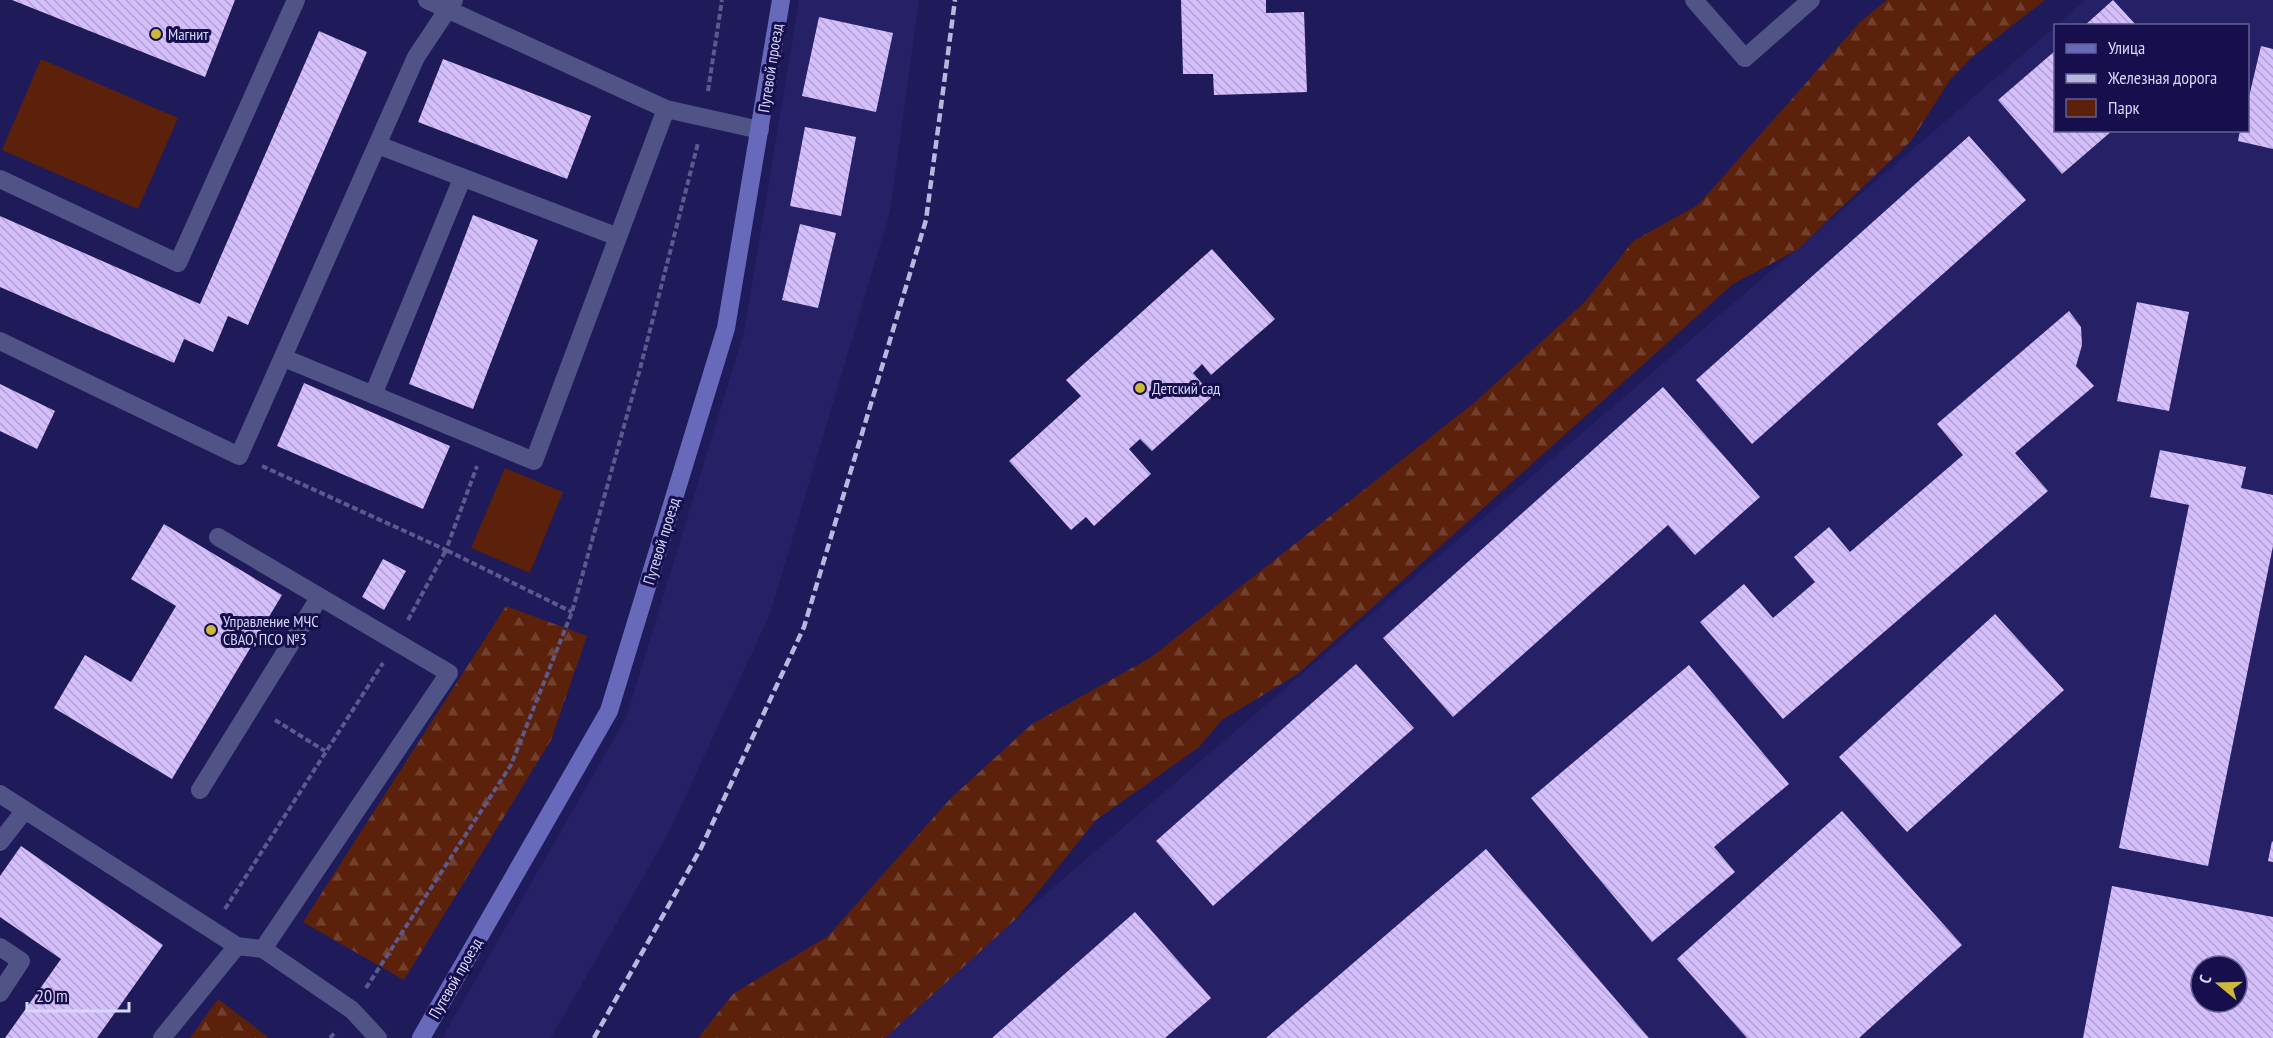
<svg xmlns="http://www.w3.org/2000/svg" width="2273" height="1038" viewBox="0 0 2273 1038" font-family="'PT Sans Narrow',sans-serif">
  <style>
    .built { fill: #262067; fill-rule: evenodd }
    .forest { fill: url(#forest-firs) }
    .green { fill: #5b210a }
    .building { fill: url(#building-back-hatch); fill-rule: evenodd }
    .lines { fill: none; stroke-linecap: round; stroke-linejoin: round }
    .path { stroke: #5b598e; stroke-width: 4; stroke-dasharray: 6 3; stroke-linecap: butt }
    .lane { stroke: #505386; stroke-width: 18 }
    .street { stroke: #505386; stroke-width: 18 }
    .secondary { stroke: #676abb; stroke-width: 18 }
    .rail { stroke: #b6b8dd; stroke-width: 4.5; stroke-dasharray: 9 4.5; stroke-linecap: butt }
    .poi-dot { fill: #cdb938; stroke: #170e4e; stroke-width: 2 }
    .labels { text-anchor: middle; stroke-width: 6; stroke-linejoin: round; paint-order: stroke }
    .poi-label { font-size: 16px; fill: #d5d8f8; stroke: #170e4e; text-anchor: start }
    .street-label { font-size: 16px; fill: #d5d8f8; stroke: #170e4e }
  </style>
  <defs>
    <pattern id="forest-firs" width="22" height="20" patternUnits="userSpaceOnUse" patternTransform="scale(1.5)"><rect width="22" height="20" fill="#5b210a"/><path d="M5 1l3.5 6h-7zM16 11l3.5 6h-7z" fill="#72402e"/></pattern>
    <pattern id="building-back-hatch" width="6" height="6" patternUnits="userSpaceOnUse" patternTransform="scale(1.5)"><rect width="6" height="6" fill="#d4bffc"/><path d="M-1 5l2 2M0 0l6 6M5-1l2 2" fill="none" stroke="#afa0d0"/></pattern>
  </defs>
  <rect width="100%" height="100%" fill="#1f1a59"/>
  <!-- built -->
  <path class="built" d="M 799,0 L 919,0 L 890,212 L 770,614 L 669,832 L 551,1038 L 442,1038 L 626,718 L 744,332 Z
    M 2085,0 L 2273,0 L 2273,1038 L 878,1038 L 2056,26 L 2056,130 L 2248,130 L 2248,26 L 2056,26 ZM 2201,966 L 2237,966 L 2237,1002 L 2201,1002 Z"/>
  <!-- forest -->
  <path class="forest" d="M 1887,0 L 2045,0 L 1972,57 L 1950,80 L 1911,141 L 1797,250 L 1733,284 L 1299,673 L 1222,720 L 1198,748 L 1096,820 L 1017,918 L 885,1038 L 698,1038 L 733,994 L 828,936 L 951,798 L 1032,724 L 1150,658 L 1474,403 L 1586,301 L 1633,241 L 1698,205 L 1860,22 Z
    M 506,606 L 587,636 L 551,740 L 404,980 L 303,922 Z
    M 218,999 L 269,1038 L 190,1038 Z"/>
  <!-- green -->
  <path class="green" d="M 41,59 L 178,118 L 138,209 L 2,150 Z
    M 505,468 L 563,492 L 530,573 L 471,548 Z"/>
  <!-- building -->
  <path class="building" d="M 12,0 L 235,0 L 205,77 Z
    M 1181,0 L 1266,0 L 1266,13 L 1304,12 L 1307,92 L 1214,95 L 1213,74 L 1183,74 Z
    M 2113,0 L 2137,26 L 2084,26 Z
    M 819,17 L 893,33 L 876,112 L 802,96 Z
    M 319,31 L 367,52 L 248,325 L 228,316 L 213,352 L 184,339 L 174,363 L 0,287 L 0,216 L 200,304 Z
    M 2261,46 L 2273,49 L 2273,149 L 2238,141 L 2240,130 L 2248,130 L 2248,101 Z
    M 2056,50 L 2056,130 L 2113,130 L 2062,174 L 1998,100 Z
    M 443,59 L 591,116 L 567,179 L 418,122 Z
    M 805,127 L 856,137 L 841,216 L 790,206 Z
    M 1969,136 L 2026,200 L 1752,444 L 1696,380 Z
    M 473,215 L 538,240 L 473,409 L 409,384 Z
    M 800,224 L 836,233 L 818,308 L 782,300 Z
    M 1212,249 L 1275,319 L 1211,375 L 1202,364 L 1193,373 L 1213,396 L 1152,451 L 1140,439 L 1129,449 L 1151,474 L 1094,526 L 1086,517 L 1071,530 L 1009,461 L 1081,396 L 1066,380 Z
    M 2137,302 L 2189,312 L 2169,411 L 2117,401 Z
    M 2069,311 L 2081,327 L 2082,345 L 2076,366 L 2094,386 L 2015,453 L 2048,491 L 1783,719 L 1700,622 L 1744,584 L 1773,618 L 1815,582 L 1794,557 L 1829,527 L 1850,552 L 1963,455 L 1937,424 Z
    M 304,383 L 450,446 L 423,509 L 277,446 Z
    M 0,384 L 55,411 L 37,449 L 0,431 Z
    M 1663,387 L 1760,497 L 1695,555 L 1668,525 L 1453,717 L 1383,638 Z
    M 2160,450 L 2246,467 L 2241,488 L 2273,495 L 2273,546 L 2208,866 L 2119,848 L 2189,505 L 2150,497 Z
    M 164,524 L 282,595 L 172,779 L 54,708 L 85,655 L 131,682 L 176,606 L 131,579 Z
    M 383,559 L 406,571 L 384,610 L 362,597 Z
    M 1995,614 L 2064,690 L 1907,832 L 1839,757 Z
    M 1356,664 L 1414,728 L 1213,906 L 1156,841 Z
    M 1689,665 L 1789,784 L 1714,847 L 1735,872 L 1652,942 L 1531,798 Z
    M 1842,811 L 1962,945 L 1859,1038 L 1747,1038 L 1677,959 Z
    M 2272,841 L 2273,842 L 2273,862 L 2268,861 Z
    M 21,846 L 163,945 L 97,1038 L 5,1038 L 61,959 L 0,917 L 0,876 Z
    M 1486,849 L 1649,1038 L 1266,1038 Z
    M 2112,886 L 2273,917 L 2273,1038 L 2083,1038 ZM 2201,966 L 2237,966 L 2237,1002 L 2201,1002 Z
    M 1135,912 L 1211,998 L 1165,1038 L 992,1038 Z"/>
  <g class="lines">
    <!-- path -->
    <path class="path" d="M 708,91 L 722,0
      M 262,466 L 446,550 L 477,466
      M 408,620 L 446,550 L 572,612
      M 275,720 L 325,751
      M 225,909 L 383,663
      M 366,988 L 511,765 L 572,612 L 640,369 L 698,143
      M 330,1038 L 336,1031"/>
    <!-- lane -->
    <path class="lane" d="M 427,0 L 666,109 L 760,130
      M 1694,0 L 1745,58
      M 378,145 L 618,237
      M 0,179 L 178,263 L 296,0
      M 0,341 L 239,456 L 416,57 L 454,0
      M 284,358 L 534,461 L 666,109
      M 373,395 L 462,179
      M 218,537 L 449,673 L 263,949
      M 200,790 L 319,598
      M 0,794 L 237,946 L 263,949 L 352,1010 L 378,1038
      M 0,842 L 25,810
      M 0,947 L 21,961 L 0,993
      M 162,1038 L 237,946"/>
    <!-- street -->
    <path class="street" d="M 1745,58 L 1811,0"/>
    <!-- secondary -->
    <path class="secondary" d="M 421,1038 L 609,711 L 726,328 L 781,0"/>
    <!-- rail -->
    <path class="rail" d="M 594,1038 L 701,848 L 804,627 L 926,220 L 955,0"/>
  </g>
  <!-- markers -->
  <g class="poi-dot">
    <circle cx="156" cy="34" r="6"/>
    <circle cx="1140" cy="388" r="6"/>
    <circle cx="211" cy="630" r="6"/>
  </g>
  <g class="labels">
    <!-- poi labels -->
    <g class="poi-label">
      <text x="168" y="40">Магнит</text>
      <text x="1152" y="394">Детский сад</text>
      <text x="223" y="627">Управление МЧС<tspan x="223" dy="18">СВАО, ПСО №3</tspan></text>
    </g>
    <!-- street labels -->
    <g class="street-label">
      <text transform="translate(770 68) rotate(-81)" y="6">Путевой проезд</text>
      <text transform="translate(661 541) rotate(-73)" y="6">Путевой проезд</text>
      <text transform="translate(455 978) rotate(-60)" y="6">Путевой проезд</text>
    </g>
  </g>
  <!-- legend -->
  <rect x="2054" y="24" width="195" height="108" fill="#170e4e" stroke="#635f92" stroke-width="1.5"/>
  <rect x="2066" y="44" width="30" height="9" fill="#676abb" stroke="#635f92" stroke-width="1.5"/>
  <text x="2108" y="54" font-size="18" fill="#d5d8f8">Улица</text>
  <rect x="2066" y="74" width="30" height="9" fill="#b6b8dd" stroke="#635f92" stroke-width="1.5"/>
  <text x="2108" y="84" font-size="18" fill="#d5d8f8">Железная дорога</text>
  <rect x="2066" y="99" width="30" height="18" fill="#5b210a" stroke="#635f92" stroke-width="1.5"/>
  <text x="2108" y="114" font-size="18" fill="#d5d8f8">Парк</text>
  <!-- north arrow -->
  <g transform="translate(2219 984) rotate(289)"><circle r="28" fill="#170e4e" stroke="#635f92" stroke-width="1.5"/>
  <path d="M0-4.5L10 22L0 15L-10 22Z" fill="#cdb938"/>
  <text y="-9" font-size="16" font-weight="bold" text-anchor="middle" fill="#d5d8f8">С</text>
  </g>
  <!-- scale -->
  <path d="M27 1002v9h102v-9" fill="none" stroke="#d5d8f8" stroke-width="3"/>
  <text x="36" y="1002" font-size="18" fill="#d5d8f8" stroke="#170e4e" stroke-width="4.5" paint-order="stroke">20 m</text>
</svg>
